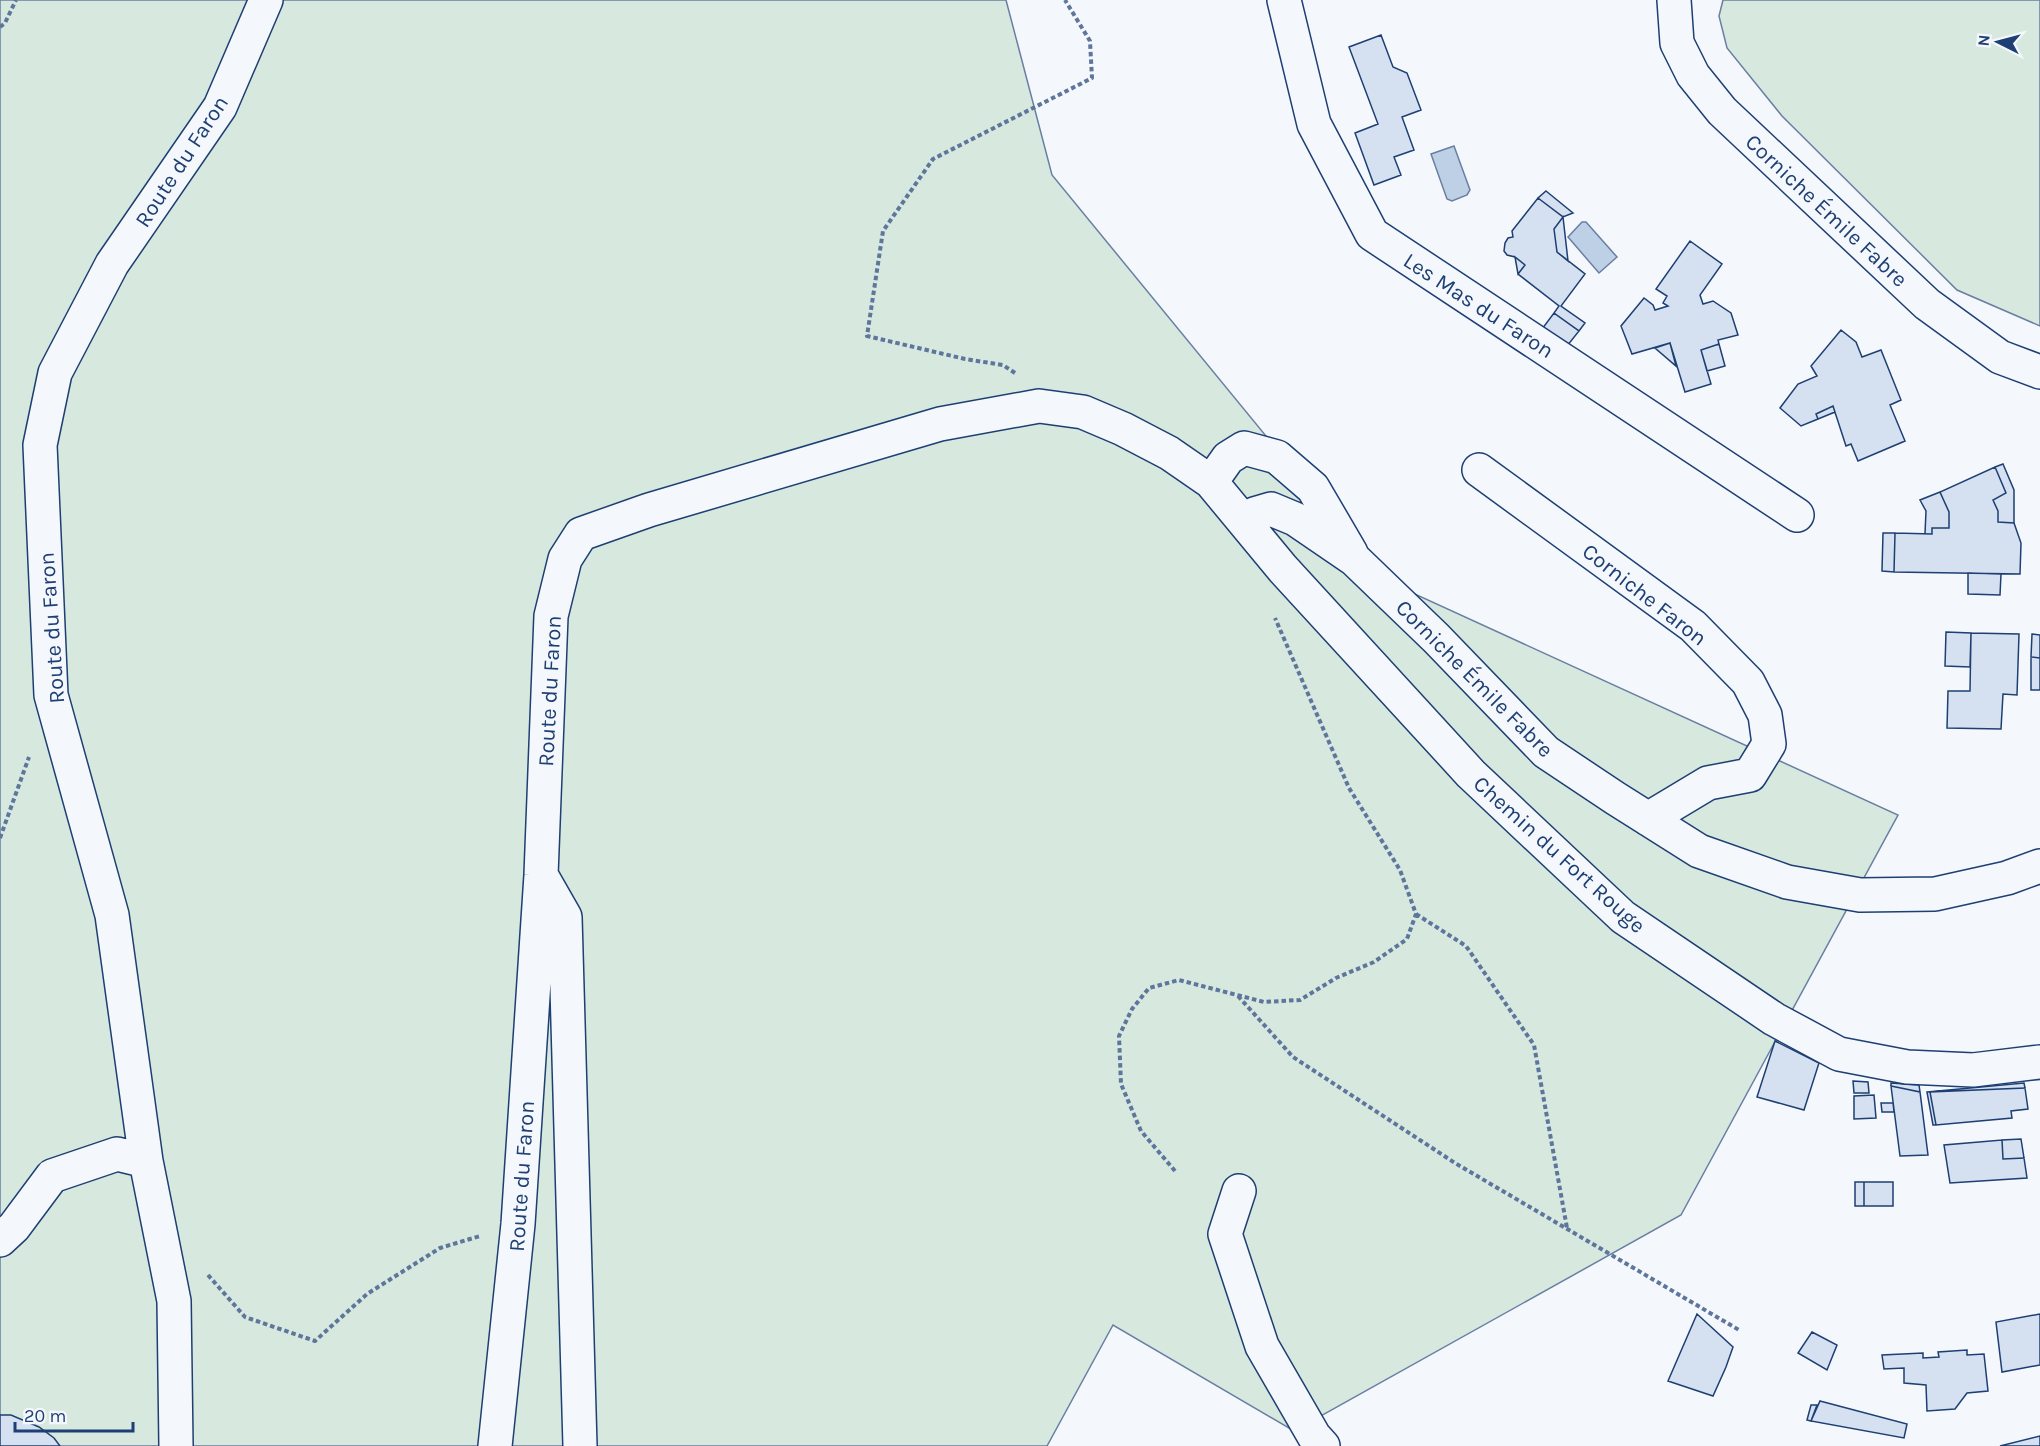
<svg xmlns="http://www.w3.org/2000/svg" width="2040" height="1446" viewBox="0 0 2040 1446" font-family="Karla,sans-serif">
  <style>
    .green { fill: #d7e8df; stroke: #687fa3; stroke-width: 1.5 }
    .water { fill: #bed0e5; stroke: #687fa3; stroke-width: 1.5 }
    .building { fill: #d5e0f0; stroke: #1d3f73; stroke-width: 1.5 }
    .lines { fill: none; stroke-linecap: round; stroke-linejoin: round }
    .minor-casing { stroke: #1d3f73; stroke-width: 36 }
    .path { stroke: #5e769c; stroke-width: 4; stroke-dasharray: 4.5 3; stroke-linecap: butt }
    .minor { stroke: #f4f7fb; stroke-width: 33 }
    .labels { text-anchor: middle; stroke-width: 4.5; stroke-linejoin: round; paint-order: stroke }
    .street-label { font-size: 22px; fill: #1d3f73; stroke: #f4f7fb }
  </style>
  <rect width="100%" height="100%" fill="#f4f7fb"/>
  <!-- green -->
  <path class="green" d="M 0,0 L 1006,0 L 1052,175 L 1384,580 L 1898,815 L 1681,1215 L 1294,1431 L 1113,1325 L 1047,1446 L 0,1446 Z
    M 1723,0 L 2040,0 L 2040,326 L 1957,290 L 1782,116 L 1727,48 L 1719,16 Z"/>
  <!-- water -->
  <path class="water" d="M 1454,146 L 1470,190 L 1467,195 L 1452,201 L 1447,199 L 1431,154 Z
    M 1582,222 L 1586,222 L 1617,257 L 1599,273 L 1568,237 Z"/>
  <!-- building -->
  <path class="building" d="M 1381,35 L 1393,67 L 1407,73 L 1421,110 L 1402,117 L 1414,150 L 1394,157 L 1401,175 L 1374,185 L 1355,133 L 1378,124 L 1349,47 Z
    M 1546,191 L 1573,213 L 1563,217 L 1538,198 Z
    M 1538,198 L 1563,217 L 1554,229 L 1557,252 L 1585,274 L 1561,306 L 1585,323 L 1579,331 L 1554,313 L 1559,306 L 1518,274 L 1525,265 L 1515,257 L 1507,255 L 1504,251 L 1505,243 L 1508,238 L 1513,237 L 1512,231 Z
    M 1563,217 L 1568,261 L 1557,252 L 1554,229 Z
    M 1690,241 L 1722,264 L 1700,295 L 1703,304 L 1713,301 L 1731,313 L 1738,335 L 1718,340 L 1719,344 L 1701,350 L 1711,384 L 1685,392 L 1670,343 L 1632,354 L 1621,326 L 1644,298 L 1653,305 L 1655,310 L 1668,306 L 1663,303 L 1667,296 L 1656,289 Z
    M 1515,257 L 1525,265 L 1518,274 Z
    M 1554,313 L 1579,331 L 1567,346 L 1542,329 Z
    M 1841,330 L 1856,342 L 1862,357 L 1881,350 L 1901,400 L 1890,405 L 1905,441 L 1858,461 L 1851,444 L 1846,446 L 1833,406 L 1816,414 L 1818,419 L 1801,426 L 1780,408 L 1798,384 L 1817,376 L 1811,366 Z
    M 1670,343 L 1676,366 L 1655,348 Z
    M 1719,344 L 1725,366 L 1707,371 L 1701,350 Z
    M 1833,406 L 1835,412 L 1818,419 L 1816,414 Z
    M 2003,464 L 2014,490 L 2014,523 L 1998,522 L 1998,511 L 1993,500 L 2006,493 L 1995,467 Z
    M 1995,467 L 2006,493 L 1993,500 L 1998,511 L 1998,522 L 2014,523 L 2021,543 L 2020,574 L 1894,572 L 1895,533 L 1932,534 L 1932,528 L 1949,528 L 1949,512 L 1940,492 Z
    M 1940,492 L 1949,512 L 1949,528 L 1932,528 L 1932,534 L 1925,534 L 1926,511 L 1920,500 Z
    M 1883,533 L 1895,533 L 1894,572 L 1882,571 Z
    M 1968,573 L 2001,574 L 2000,595 L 1968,594 Z
    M 1946,632 L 1971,633 L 1970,667 L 1945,666 Z
    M 1971,633 L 2019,634 L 2017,695 L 2003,694 L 2001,729 L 1947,728 L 1948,691 L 1970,691 Z
    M 2032,634 L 2040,635 L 2040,658 L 2031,657 Z
    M 2031,657 L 2040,658 L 2040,690 L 2031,690 Z
    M 1775,1041 L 1819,1063 L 1804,1110 L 1757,1097 Z
    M 1853,1081 L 1868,1082 L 1869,1093 L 1854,1093 Z
    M 1891,1083 L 1919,1085 L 1920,1092 L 1891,1086 Z
    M 2024,1083 L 2025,1088 L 1927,1092 Z
    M 1891,1086 L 1920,1092 L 1928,1155 L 1900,1156 Z
    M 2025,1088 L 2028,1109 L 2011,1111 L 2012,1118 L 1936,1125 L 1930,1092 Z
    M 1927,1092 L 1930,1092 L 1936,1125 L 1933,1125 Z
    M 1874,1095 L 1876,1118 L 1854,1119 L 1854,1096 Z
    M 1881,1103 L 1893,1103 L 1894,1112 L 1882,1112 Z
    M 2021,1139 L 2024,1158 L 2003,1159 L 2002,1140 Z
    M 2002,1140 L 2003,1159 L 2024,1158 L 2027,1178 L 1950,1183 L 1944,1145 Z
    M 1855,1182 L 1864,1182 L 1864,1206 L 1855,1206 Z
    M 1864,1182 L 1893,1182 L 1893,1206 L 1864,1206 Z
    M 1697,1314 L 1733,1347 L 1726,1367 L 1713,1396 L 1668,1381 Z
    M 2040,1314 L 2040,1365 L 2002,1372 L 1996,1322 Z
    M 1812,1332 L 1837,1345 L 1827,1370 L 1798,1353 Z
    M 1967,1350 L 1967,1355 L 1984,1354 L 1988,1391 L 1967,1393 L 1955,1409 L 1927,1411 L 1926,1385 L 1904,1383 L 1904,1368 L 1884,1369 L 1882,1355 L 1923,1353 L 1923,1358 L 1939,1357 L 1938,1352 Z
    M 1820,1401 L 1907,1424 L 1904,1438 L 1811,1421 Z
    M 1811,1405 L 1817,1405 L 1811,1421 L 1807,1420 Z
    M 0,1415 L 11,1415 L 39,1427 L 54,1438 L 60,1446 L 0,1446 Z
    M 2040,1436 L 2040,1446 L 2000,1446 Z"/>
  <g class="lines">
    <!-- minor casing -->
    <g class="minor-casing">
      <path id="minor" d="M 1284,0 L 1314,124 L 1372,234 L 1797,515
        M 1674,0 L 1677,43 L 1693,75 L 1722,111 L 1927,304 L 2000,357 L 2040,372
        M 1479,470 L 1693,626 L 1748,682 L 1765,715 L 1769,744 L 1750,775 L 1708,783 L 1648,819
        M 1211,482 L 1228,458 L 1244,448 L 1277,457 L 1313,488 L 1351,553
        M 1245,522 L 1254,514 L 1271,509 L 1295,519 L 1355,560 L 1436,638 L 1546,752 L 1615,798 L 1699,851 L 1787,882 L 1860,895 L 1935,894 L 2007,878 L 2040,866
        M 541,875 L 565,917 L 580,1446
        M 1239,1191 L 1225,1234 L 1262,1346 L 1314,1436 L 1323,1446
        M 0,1240 L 14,1227 L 52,1176 L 117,1154 L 146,1161
        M 176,1446 L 174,1301 L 146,1161 L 112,915 L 51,695 L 40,445 L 55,373 L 112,264 L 220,107 L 266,0
        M 495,1446 L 518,1224 L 541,875 L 551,616 L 565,559 L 581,534 L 649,510 L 940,424 L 1039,406 L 1083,412 L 1123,429 L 1169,453 L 1211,482 L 1283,569 L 1471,774 L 1623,917 L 1774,1019 L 1839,1054 L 1907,1067 L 1973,1070 L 2040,1062"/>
    </g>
    <!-- path -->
    <path class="path" d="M 0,27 L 5,23 L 16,0
      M 1015,373 L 1003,365 L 965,359 L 867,336 L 883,231 L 933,159 L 1092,78 L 1090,41 L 1065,0
      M 0,838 L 29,757
      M 1416,914 L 1466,946 L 1534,1045 L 1567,1228
      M 1238,996 L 1293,1057 L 1455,1163 L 1739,1330
      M 1175,1171 L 1141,1131 L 1121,1084 L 1119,1036 L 1132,1009 L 1149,988 L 1179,980 L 1264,1002 L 1300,1000 L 1336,978 L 1374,962 L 1407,939 L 1416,914 L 1400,870 L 1349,788 L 1275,618
      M 208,1275 L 245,1317 L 315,1341 L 367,1294 L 440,1248 L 480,1236"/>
    <!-- minor -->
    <use href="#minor" class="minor"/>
  </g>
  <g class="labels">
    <!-- street labels -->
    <g class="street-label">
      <text transform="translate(181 161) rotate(-57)" y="8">Route du Faron</text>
      <text transform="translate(1827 210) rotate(43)" y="8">Corniche Émile Fabre</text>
      <text transform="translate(1479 305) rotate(33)" y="8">Les Mas du Faron</text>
      <text transform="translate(1645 594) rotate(38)" y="8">Corniche Faron</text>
      <text transform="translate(51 628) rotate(-94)" y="8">Route du Faron</text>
      <text transform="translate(1475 678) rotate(45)" y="8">Corniche Émile Fabre</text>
      <text transform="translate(549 691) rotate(-87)" y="8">Route du Faron</text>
      <text transform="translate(1560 854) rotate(42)" y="8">Chemin du Fort Rouge</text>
      <text transform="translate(521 1176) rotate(-86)" y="8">Route du Faron</text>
    </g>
  </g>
  <!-- north arrow -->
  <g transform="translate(1998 42) rotate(276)" stroke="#f4f7fb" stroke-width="4.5" paint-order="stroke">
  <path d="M0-4.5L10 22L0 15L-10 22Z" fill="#1d3f73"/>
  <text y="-9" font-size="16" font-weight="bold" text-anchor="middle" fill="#1d3f73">N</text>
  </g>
  <!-- scale -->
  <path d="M15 1422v9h118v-9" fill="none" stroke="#1d3f73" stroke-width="3"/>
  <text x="24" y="1422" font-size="18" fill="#1d3f73" stroke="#f4f7fb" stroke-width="4.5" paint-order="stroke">20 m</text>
</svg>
